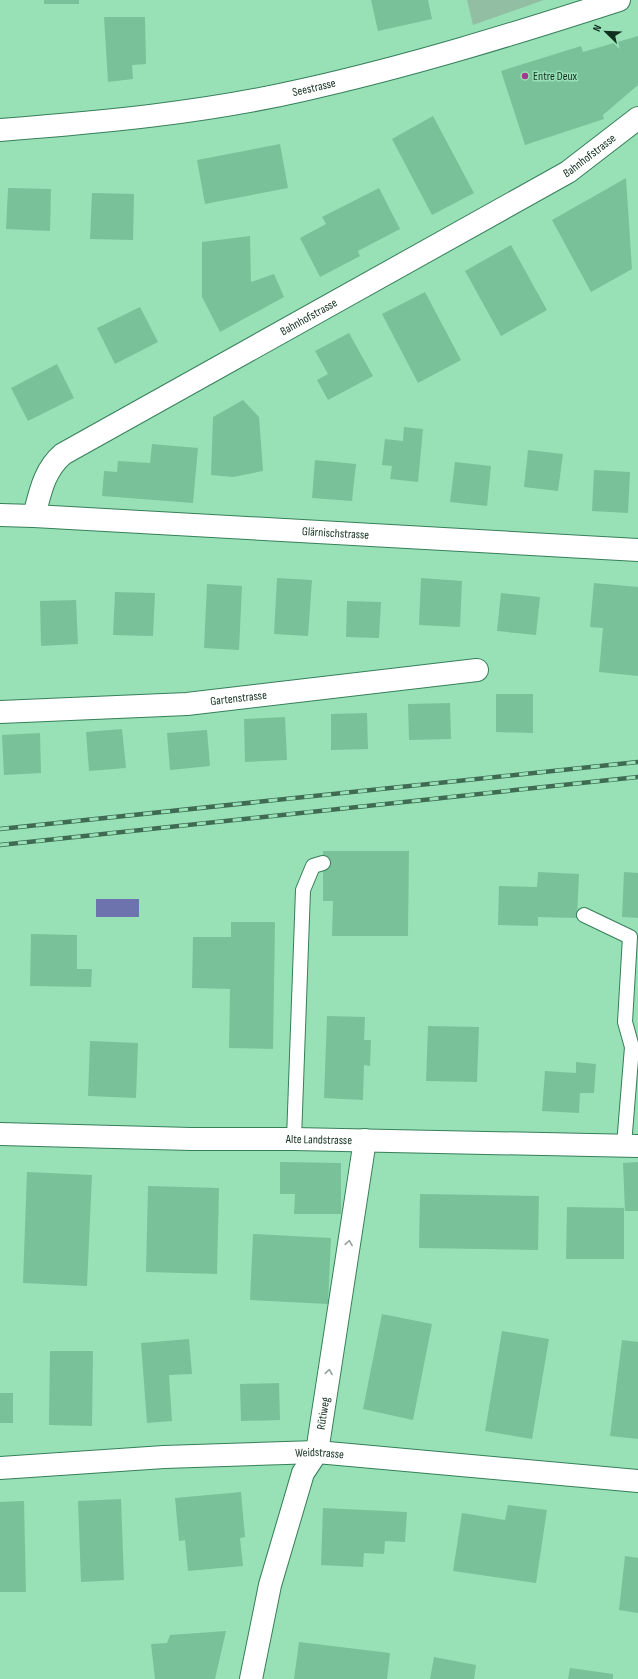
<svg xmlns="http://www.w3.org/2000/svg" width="638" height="1679" viewBox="0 0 638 1679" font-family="'Sofia Sans Condensed',sans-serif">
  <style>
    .green { fill: #92bfa4 }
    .water { fill: #6d74ad }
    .building { fill: #79c299 }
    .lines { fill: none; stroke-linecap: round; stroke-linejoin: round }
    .service-casing { stroke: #367f59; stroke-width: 16 }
    .minor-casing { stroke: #367f59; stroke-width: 24 }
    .tertiary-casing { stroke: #367f59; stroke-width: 24 }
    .secondary-casing { stroke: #367f59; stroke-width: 24 }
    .primary-casing { stroke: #367f59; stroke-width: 24 }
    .service { stroke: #fff; stroke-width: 14 }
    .minor { stroke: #fff; stroke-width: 22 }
    .tertiary { stroke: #fff; stroke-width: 22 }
    .secondary { stroke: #fff; stroke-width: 22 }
    .primary { stroke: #fff; stroke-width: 22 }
    .rail-casing { stroke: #3f6b53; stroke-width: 4.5 }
    .rail { stroke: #98e1b7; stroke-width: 3; stroke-dasharray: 9; stroke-linecap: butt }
    .oneway { stroke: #94a19a }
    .poi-dot { fill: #a8358e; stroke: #98e1b7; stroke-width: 1.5 }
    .labels { text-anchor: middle; stroke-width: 3; stroke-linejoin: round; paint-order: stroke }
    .poi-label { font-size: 12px; fill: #112f1f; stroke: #98e1b7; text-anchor: start }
    .street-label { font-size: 12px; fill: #112f1f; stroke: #98e1b7 }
  </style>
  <rect width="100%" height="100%" fill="#98e1b7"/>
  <!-- green -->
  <path class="green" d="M 467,0 L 544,0 L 473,25 Z"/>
  <!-- water -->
  <path class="water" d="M 96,899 L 139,899 L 139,917 L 96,917 Z"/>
  <!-- building -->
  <path class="building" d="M 44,0 L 79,0 L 79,4 L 44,4 Z
    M 371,0 L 428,0 L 432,19 L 378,31 Z
    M 104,17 L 145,17 L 146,64 L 132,65 L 133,79 L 108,82 Z
    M 638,36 L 638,85 L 603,115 L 604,119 L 525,145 L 501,71 L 581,46 L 583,52 Z
    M 433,116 L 474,193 L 432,215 L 392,139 Z
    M 280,144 L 288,188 L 205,204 L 197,160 Z
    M 626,178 L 632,269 L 591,292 L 552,220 Z
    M 8,188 L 51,189 L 50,231 L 6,229 Z
    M 379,188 L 400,229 L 358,251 L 360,256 L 320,277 L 300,238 L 326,224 L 322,217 Z
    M 92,193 L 134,194 L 133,240 L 90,239 Z
    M 250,236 L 251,282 L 274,274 L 284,297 L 220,332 L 202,297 L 202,242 Z
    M 511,245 L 547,310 L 501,336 L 465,271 Z
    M 425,292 L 461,360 L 418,383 L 382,314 Z
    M 140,307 L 158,342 L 115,364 L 97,328 Z
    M 349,333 L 373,376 L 328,400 L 317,380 L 328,374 L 315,351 Z
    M 57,364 L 74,398 L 28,421 L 11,388 Z
    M 243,400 L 259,417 L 263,471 L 233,477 L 211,475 L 213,417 Z
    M 404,427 L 423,429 L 418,482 L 390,479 L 392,466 L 382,465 L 385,439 L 403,441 Z
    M 152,444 L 198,448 L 193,503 L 102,496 L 104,471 L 117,472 L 118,461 L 150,463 Z
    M 528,450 L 563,454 L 558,491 L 524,487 Z
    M 315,460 L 356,464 L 352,501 L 312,498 Z
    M 455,462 L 491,466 L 487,506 L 450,502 Z
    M 594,470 L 630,472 L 628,513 L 592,511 Z
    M 277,578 L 312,580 L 308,636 L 274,634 Z
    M 421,578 L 462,581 L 460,627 L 419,625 Z
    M 594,583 L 638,587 L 638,676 L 599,672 L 603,628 L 590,627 Z
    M 207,584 L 242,586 L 239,650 L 204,648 Z
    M 115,592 L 155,593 L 153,636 L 113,635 Z
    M 501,593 L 540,597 L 536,635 L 497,631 Z
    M 76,600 L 78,644 L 41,646 L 40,601 Z
    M 347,601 L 381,602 L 379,638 L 346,637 Z
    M 496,694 L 533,694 L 533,733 L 496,732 Z
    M 450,703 L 451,739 L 409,740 L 408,704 Z
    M 367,713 L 368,749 L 331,750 L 331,714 Z
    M 285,717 L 287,760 L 245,762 L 244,719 Z
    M 122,729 L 126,768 L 89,771 L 86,732 Z
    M 207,730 L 210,766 L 170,770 L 167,733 Z
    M 40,733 L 41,773 L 4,775 L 2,735 Z
    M 323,851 L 409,851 L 408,936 L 332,936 L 333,901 L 323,901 Z
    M 538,872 L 579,874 L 577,918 L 538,917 L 538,926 L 498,925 L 499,886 L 537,887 Z
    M 624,872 L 638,873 L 638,918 L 622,917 Z
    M 231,922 L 275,922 L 273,1049 L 229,1048 L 230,989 L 192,988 L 193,937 L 231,937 Z
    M 31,934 L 77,935 L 77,969 L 92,969 L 91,987 L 30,986 Z
    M 327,1016 L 365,1017 L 364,1040 L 371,1040 L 370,1066 L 364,1065 L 363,1100 L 324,1098 Z
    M 428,1026 L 479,1027 L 477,1082 L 426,1081 Z
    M 90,1041 L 138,1043 L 136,1098 L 88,1096 Z
    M 576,1062 L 596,1064 L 594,1093 L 580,1093 L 579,1113 L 542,1111 L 545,1071 L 576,1073 Z
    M 280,1162 L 341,1163 L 341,1214 L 294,1214 L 295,1194 L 280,1194 Z
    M 638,1162 L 638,1211 L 625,1211 L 623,1163 Z
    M 27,1172 L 92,1175 L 87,1286 L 23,1283 Z
    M 148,1186 L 219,1188 L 217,1274 L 146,1272 Z
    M 420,1194 L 539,1196 L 538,1250 L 419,1248 Z
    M 567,1207 L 624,1208 L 624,1259 L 566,1259 Z
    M 253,1234 L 331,1238 L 328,1304 L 250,1300 Z
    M 382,1314 L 432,1324 L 413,1420 L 363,1409 Z
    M 502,1331 L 549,1339 L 532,1439 L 485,1431 Z
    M 189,1339 L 192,1374 L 169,1375 L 172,1421 L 147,1423 L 141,1343 Z
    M 622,1340 L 638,1342 L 638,1439 L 610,1436 Z
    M 50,1351 L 93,1351 L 92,1426 L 49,1425 Z
    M 279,1383 L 280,1420 L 241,1421 L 240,1384 Z
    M 0,1393 L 13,1393 L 13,1423 L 0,1423 Z
    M 241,1492 L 245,1537 L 240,1538 L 243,1566 L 188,1571 L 185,1540 L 179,1541 L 175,1498 Z
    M 121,1499 L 124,1580 L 81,1582 L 78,1501 Z
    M 24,1501 L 26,1592 L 0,1592 L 0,1502 Z
    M 508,1505 L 547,1510 L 536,1583 L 453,1571 L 462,1513 L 505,1520 Z
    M 323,1508 L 407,1512 L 405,1542 L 385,1541 L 384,1554 L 364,1553 L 363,1567 L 321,1565 Z
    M 625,1556 L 638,1558 L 638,1613 L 619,1610 Z
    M 226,1631 L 215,1679 L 155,1679 L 151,1644 L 167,1643 L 170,1635 Z
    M 299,1642 L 390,1653 L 387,1679 L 294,1679 Z
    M 434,1657 L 476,1665 L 474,1679 L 430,1679 Z
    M 570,1668 L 613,1674 L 613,1679 L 568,1679 Z"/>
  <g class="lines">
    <!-- service casing -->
    <g class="service-casing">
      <path id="service" d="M 584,915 L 630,937 L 625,1022 L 632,1047 L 624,1145
        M 294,1139 L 303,890 L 313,866 L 323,863"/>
    </g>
    <!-- minor casing -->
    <g class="minor-casing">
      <g id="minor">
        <path id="s1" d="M 34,516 L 638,550"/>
        <path id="s2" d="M 0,712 L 187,704 L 477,670"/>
        <path id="s3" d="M 0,1468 L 164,1457 L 317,1452 L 638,1481"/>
        <path id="s4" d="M 251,1679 L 270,1585 L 303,1473 L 317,1452 L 365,1140"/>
      </g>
    </g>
    <!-- tertiary casing -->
    <g class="tertiary-casing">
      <g id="tertiary">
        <path id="s5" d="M 0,515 L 34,516 C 40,493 44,470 63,454 L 568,172 L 638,118"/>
      </g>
    </g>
    <!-- secondary casing -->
    <g class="secondary-casing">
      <g id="secondary">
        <path id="s6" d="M 0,1134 L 191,1139 L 294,1139 L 638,1146"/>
      </g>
    </g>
    <!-- primary casing -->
    <g class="primary-casing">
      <g id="primary">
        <path id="s7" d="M 0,130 C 102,122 203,113 303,90 C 410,66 514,34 619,0"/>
      </g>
    </g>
    <!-- service -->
    <use href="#service" class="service"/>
    <!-- minor -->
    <use href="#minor" class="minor"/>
    <!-- tertiary -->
    <use href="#tertiary" class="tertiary"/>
    <!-- secondary -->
    <use href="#secondary" class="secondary"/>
    <!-- primary -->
    <use href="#primary" class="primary"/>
    <!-- rail casing -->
    <g class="rail-casing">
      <path id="rail" d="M 0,829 L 638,762
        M 0,845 L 638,777"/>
    </g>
    <!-- rail -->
    <use href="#rail" class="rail"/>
  </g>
  <!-- one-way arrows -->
  <defs><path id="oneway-chevron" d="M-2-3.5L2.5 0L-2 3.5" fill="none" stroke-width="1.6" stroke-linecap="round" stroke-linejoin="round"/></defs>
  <g class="oneway">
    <use href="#oneway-chevron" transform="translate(349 1243) rotate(-81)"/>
    <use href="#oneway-chevron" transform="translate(329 1372) rotate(-81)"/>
  </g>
  <!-- markers -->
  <circle class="poi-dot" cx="525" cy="76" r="4"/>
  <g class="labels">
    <!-- poi labels -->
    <g class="poi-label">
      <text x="533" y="80">Entre Deux</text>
    </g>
    <!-- street labels -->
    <g class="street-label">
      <text dy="4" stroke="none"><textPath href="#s7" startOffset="317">Seestrasse</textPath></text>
      <text dy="4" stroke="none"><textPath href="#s5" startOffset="709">Bahnhofstrasse</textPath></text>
      <text dy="4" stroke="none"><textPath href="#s5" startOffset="385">Bahnhofstrasse</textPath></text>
      <text dy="4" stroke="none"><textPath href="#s1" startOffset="302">Glärnischstrasse</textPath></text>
      <text dy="4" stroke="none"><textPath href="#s2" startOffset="239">Gartenstrasse</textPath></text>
      <text dy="4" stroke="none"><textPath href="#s6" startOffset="319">Alte Landstrasse</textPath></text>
      <text dy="4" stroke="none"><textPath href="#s4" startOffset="277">Rütiweg</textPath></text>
      <text dy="4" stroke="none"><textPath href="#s3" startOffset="320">Weidstrasse</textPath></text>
    </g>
  </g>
  <!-- north arrow -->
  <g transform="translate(606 32) rotate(293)" stroke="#98e1b7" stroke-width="3" paint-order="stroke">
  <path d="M0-3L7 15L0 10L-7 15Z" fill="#112f1f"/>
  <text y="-6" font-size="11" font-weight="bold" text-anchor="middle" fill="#112f1f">N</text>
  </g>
</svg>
